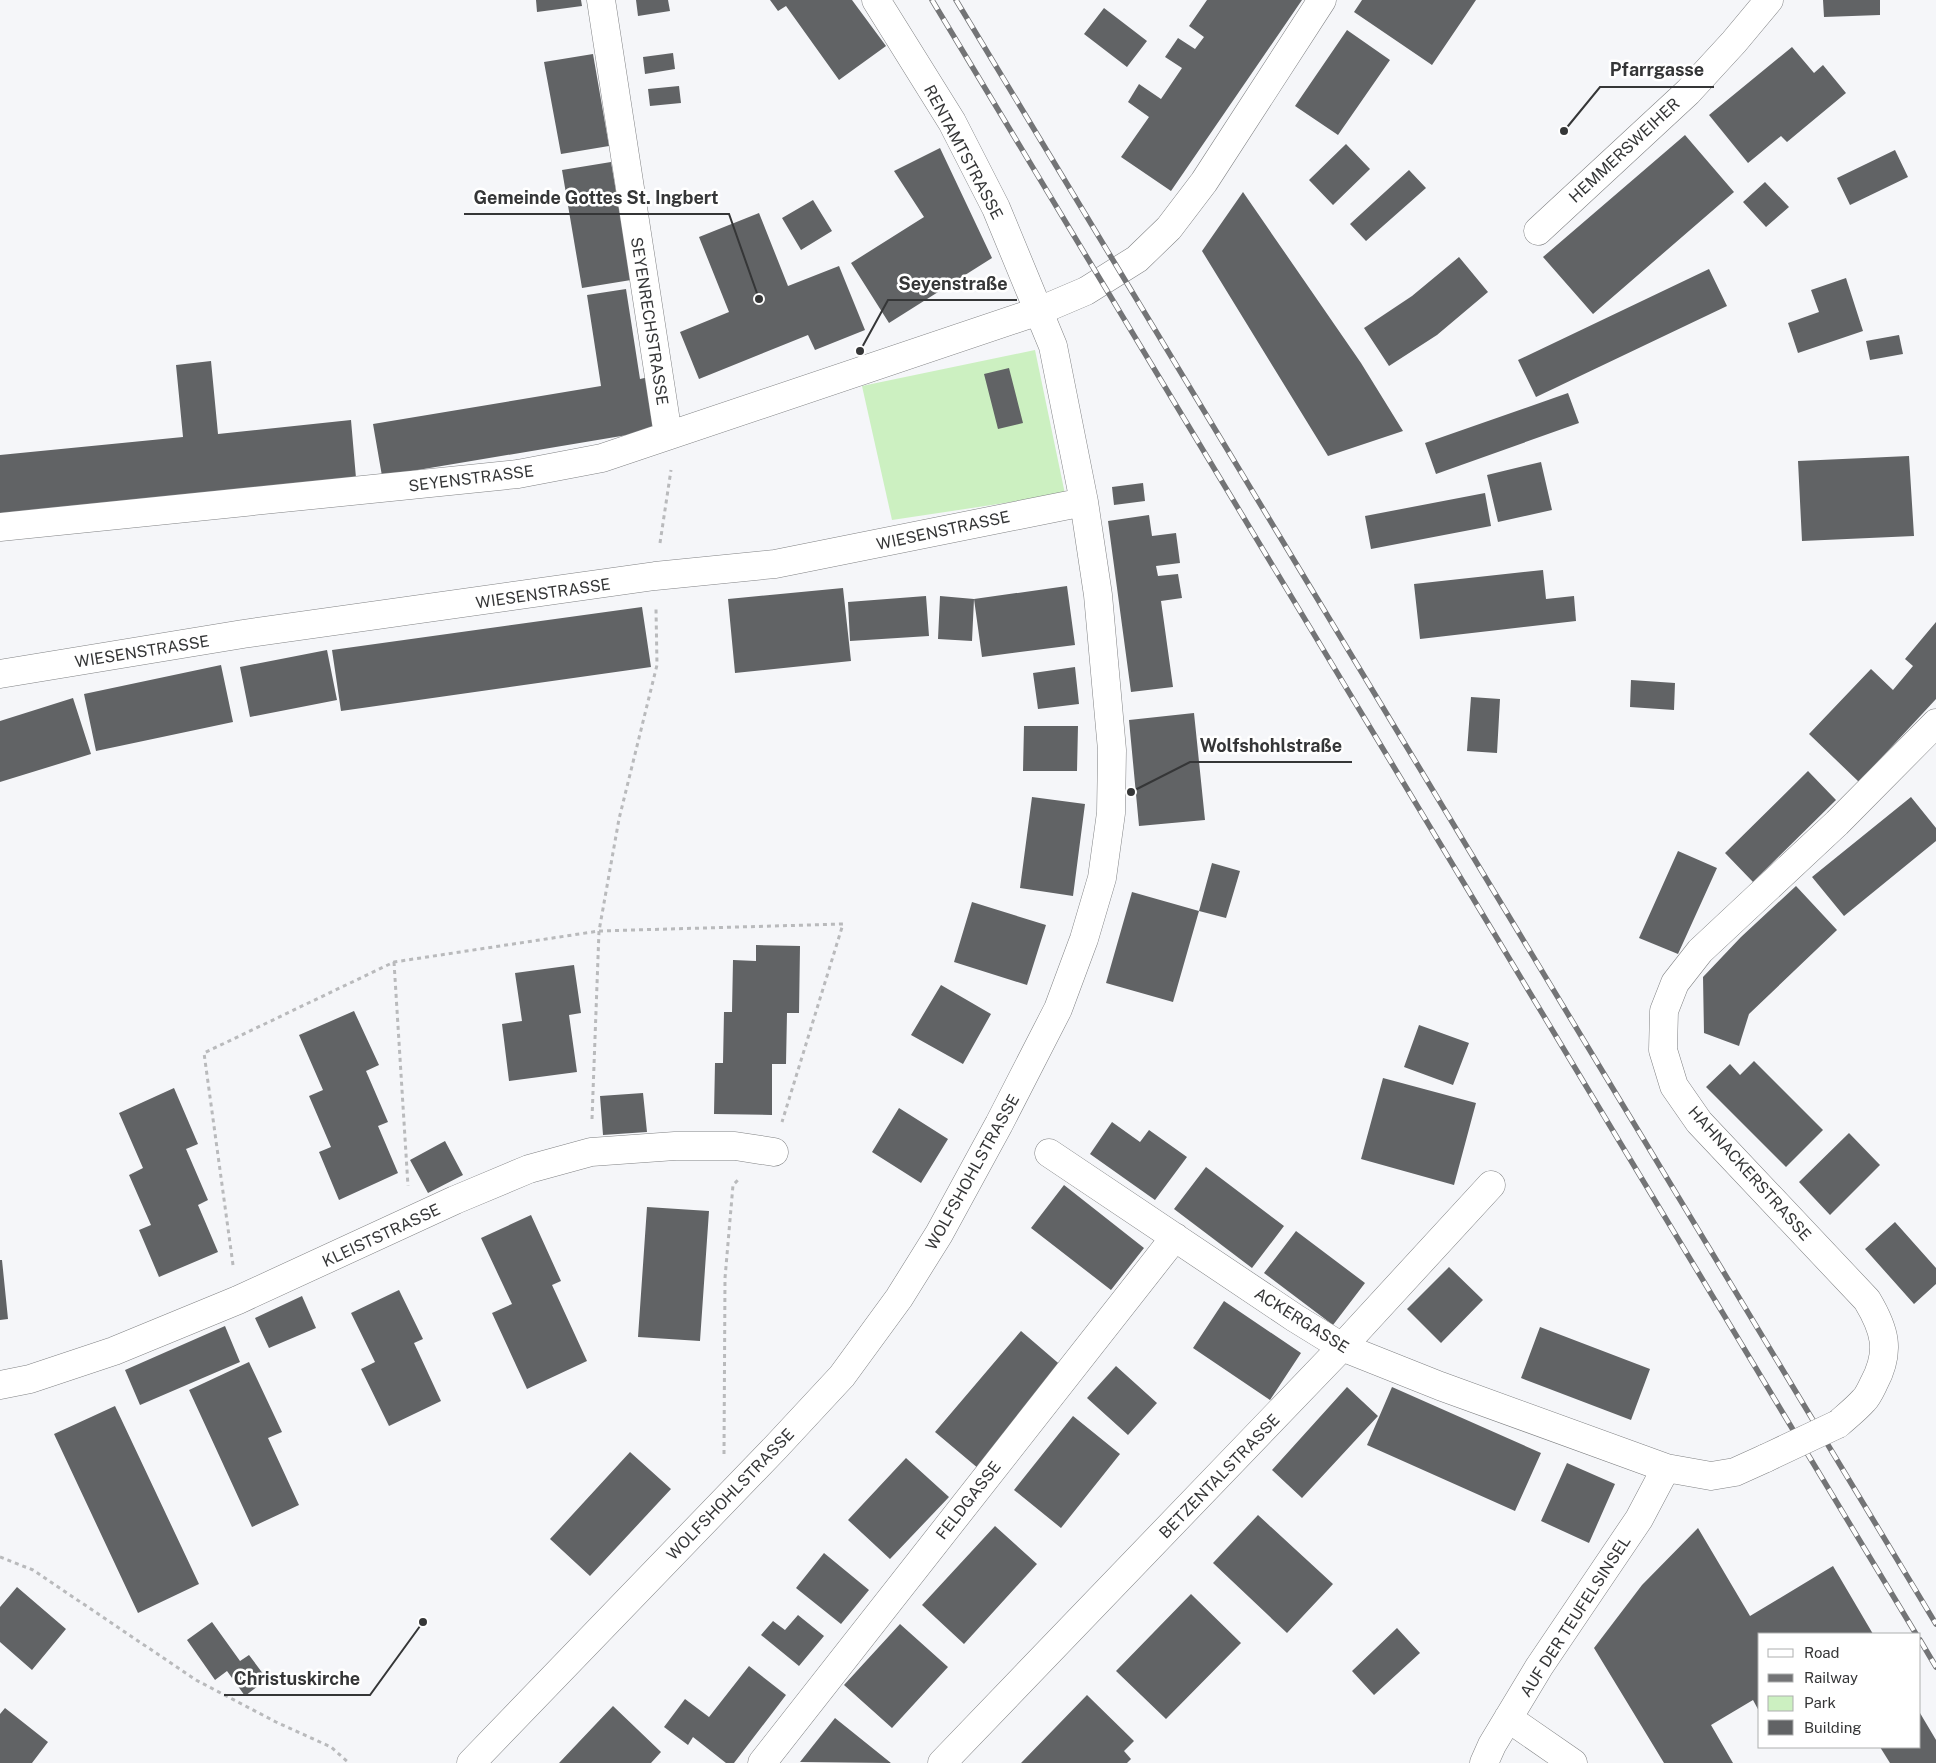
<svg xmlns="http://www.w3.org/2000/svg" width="1936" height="1763" viewBox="0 0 1936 1763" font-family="'Public Sans',sans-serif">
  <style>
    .green { fill: #ccf0c1 }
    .building { fill: #616365 }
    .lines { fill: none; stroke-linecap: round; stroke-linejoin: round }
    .minor-casing { stroke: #808284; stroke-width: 29 }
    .path { stroke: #b9babc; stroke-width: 3; stroke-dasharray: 4 4; stroke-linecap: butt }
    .minor { stroke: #fff; stroke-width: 28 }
    .rail-casing { stroke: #737476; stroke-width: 5.5 }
    .rail { stroke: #fff; stroke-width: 4; stroke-dasharray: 11; stroke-linecap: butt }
    .minor-bridge-casing { stroke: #808284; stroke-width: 29; stroke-linecap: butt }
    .minor-bridge { stroke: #fff; stroke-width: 28 }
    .labels { text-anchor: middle; stroke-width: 5; stroke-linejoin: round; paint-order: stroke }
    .street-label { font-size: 16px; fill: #353637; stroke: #fff }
    .leader { fill: none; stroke: #353637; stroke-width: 2 }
    .callout-dot { fill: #353637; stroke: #fff; stroke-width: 2 }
    .callout-label { font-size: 18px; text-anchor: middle; font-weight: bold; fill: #353637; stroke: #fff; stroke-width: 5; stroke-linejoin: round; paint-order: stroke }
  </style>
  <rect width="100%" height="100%" fill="#f5f6f9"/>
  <!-- green -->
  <path class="green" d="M 1035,350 L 1065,494 L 892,520 L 862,386 Z"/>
  <!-- building -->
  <path class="building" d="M 536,0 L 581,0 L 582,6 L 537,12 Z
    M 636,0 L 668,0 L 670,11 L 638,16 Z
    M 770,0 L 852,0 L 886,46 L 839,80 L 786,6 L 778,11 Z
    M 1207,0 L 1302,0 L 1171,191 L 1121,157 L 1149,117 L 1128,102 L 1139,84 L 1161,99 L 1182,68 L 1165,57 L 1178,38 L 1195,49 L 1204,37 L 1189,26 Z
    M 1362,0 L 1476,0 L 1432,65 L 1354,12 Z
    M 1823,0 L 1880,0 L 1880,15 L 1824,17 Z
    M 1104,8 L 1147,41 L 1127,67 L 1084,34 Z
    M 1347,30 L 1390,60 L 1338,135 L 1295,106 Z
    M 1792,47 L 1814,73 L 1823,65 L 1846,93 L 1787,142 L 1781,136 L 1748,163 L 1709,115 Z
    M 673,53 L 675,69 L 645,74 L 643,57 Z
    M 593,54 L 609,146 L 561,154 L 544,62 Z
    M 679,86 L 681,103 L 650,106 L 648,89 Z
    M 1685,135 L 1734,192 L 1593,314 L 1543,257 Z
    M 1346,144 L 1370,169 L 1333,205 L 1309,180 Z
    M 940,148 L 992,258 L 889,323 L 851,263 L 924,217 L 894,171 Z
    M 1895,150 L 1908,177 L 1850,205 L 1837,178 Z
    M 611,162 L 631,280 L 582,288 L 562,170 Z
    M 1409,170 L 1426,188 L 1366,241 L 1350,224 Z
    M 1765,182 L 1789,207 L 1766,227 L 1743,202 Z
    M 1243,192 L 1361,363 L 1403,431 L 1328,456 L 1202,251 Z
    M 813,200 L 832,231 L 801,250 L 782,218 Z
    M 759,213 L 788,286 L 839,266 L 865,330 L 815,350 L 808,335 L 699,379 L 680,332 L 729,312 L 699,237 Z
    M 1459,257 L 1488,292 L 1437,335 L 1389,366 L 1364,328 L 1412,296 Z
    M 1709,269 L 1727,306 L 1536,397 L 1518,360 Z
    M 1846,278 L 1863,331 L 1798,353 L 1788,323 L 1819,312 L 1811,290 Z
    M 626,289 L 640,379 L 649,377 L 657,430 L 382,476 L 373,424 L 601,386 L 587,295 Z
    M 1899,335 L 1903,354 L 1870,360 L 1866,341 Z
    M 211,361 L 218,434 L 351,420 L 356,478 L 0,514 L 0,455 L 183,437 L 176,365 Z
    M 1009,368 L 1023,423 L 998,429 L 984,374 Z
    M 1568,393 L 1579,423 L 1436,474 L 1425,443 Z
    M 1909,456 L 1914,536 L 1802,541 L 1798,461 Z
    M 1541,462 L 1552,510 L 1498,522 L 1487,475 Z
    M 1143,483 L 1145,501 L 1114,505 L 1112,487 Z
    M 1485,493 L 1491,526 L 1371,549 L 1365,516 Z
    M 1149,515 L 1152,536 L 1176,533 L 1180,563 L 1156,566 L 1158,576 L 1178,574 L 1182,598 L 1161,601 L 1173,687 L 1131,692 L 1108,521 Z
    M 1543,570 L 1546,599 L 1574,596 L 1576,621 L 1420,639 L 1414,584 Z
    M 1067,586 L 1075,645 L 982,657 L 974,599 L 972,641 L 938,639 L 940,596 L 974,599 Z
    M 843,588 L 851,661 L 735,673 L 728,599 Z
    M 926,596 L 929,636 L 850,641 L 848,602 Z
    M 642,607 L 651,667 L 341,711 L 332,650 Z
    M 1936,622 L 1936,699 L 1859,782 L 1809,734 L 1871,669 L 1893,690 L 1913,666 L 1905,659 Z
    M 327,650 L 337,700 L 250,717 L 240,667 Z
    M 221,665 L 233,722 L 96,751 L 84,694 Z
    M 1075,667 L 1079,704 L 1038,709 L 1033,673 Z
    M 1631,680 L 1675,683 L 1674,710 L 1630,707 Z
    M 1471,697 L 1500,699 L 1497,753 L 1467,751 Z
    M 73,698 L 91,754 L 0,782 L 0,721 Z
    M 1194,713 L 1205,820 L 1139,826 L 1129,720 Z
    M 1024,726 L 1078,726 L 1077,771 L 1023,771 Z
    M 1808,771 L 1836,800 L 1753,882 L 1725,853 Z
    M 1032,797 L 1085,804 L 1073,896 L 1020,888 Z
    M 1911,797 L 1936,828 L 1936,841 L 1844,916 L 1812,877 Z
    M 1678,851 L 1717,868 L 1678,954 L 1639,938 Z
    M 1212,863 L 1240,871 L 1226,918 L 1199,911 Z
    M 1796,886 L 1837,930 L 1749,1014 L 1739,1046 L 1704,1033 L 1703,977 L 1741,937 Z
    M 1132,892 L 1199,911 L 1173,1002 L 1106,983 Z
    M 972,902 L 1046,925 L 1027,985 L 954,962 Z
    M 756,945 L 800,946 L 799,1013 L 787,1013 L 786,1064 L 772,1064 L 772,1115 L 714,1114 L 715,1063 L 723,1063 L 724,1012 L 732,1012 L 733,960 L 756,961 Z
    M 574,965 L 581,1013 L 569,1015 L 577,1072 L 509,1081 L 502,1024 L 522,1021 L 515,973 Z
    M 941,985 L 991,1014 L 963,1064 L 911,1035 Z
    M 354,1011 L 379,1065 L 366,1071 L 388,1122 L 378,1126 L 398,1173 L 339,1200 L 319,1152 L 331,1147 L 309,1096 L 323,1090 L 299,1035 Z
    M 1419,1025 L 1469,1043 L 1453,1085 L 1404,1067 Z
    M 1754,1061 L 1823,1130 L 1786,1167 L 1706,1087 L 1730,1064 L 1740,1075 Z
    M 1383,1078 L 1476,1103 L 1454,1185 L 1361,1159 Z
    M 174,1088 L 198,1144 L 186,1149 L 208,1200 L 198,1205 L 218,1252 L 159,1277 L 139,1230 L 151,1225 L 129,1175 L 143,1168 L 119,1113 Z
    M 643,1093 L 647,1132 L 603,1135 L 600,1096 Z
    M 899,1108 L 948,1139 L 921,1183 L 872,1152 Z
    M 1112,1122 L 1140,1142 L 1149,1130 L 1187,1157 L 1155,1200 L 1090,1154 Z
    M 1849,1133 L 1880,1165 L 1830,1215 L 1799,1182 Z
    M 445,1141 L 463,1175 L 428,1193 L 410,1160 Z
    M 1206,1167 L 1284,1226 L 1252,1268 L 1174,1209 Z
    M 1064,1185 L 1144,1248 L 1111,1290 L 1031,1228 Z
    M 647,1207 L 709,1211 L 700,1341 L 638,1337 Z
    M 531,1215 L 561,1281 L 552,1285 L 587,1361 L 527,1389 L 492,1313 L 512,1304 L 481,1238 Z
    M 1895,1222 L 1936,1268 L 1936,1284 L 1914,1304 L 1865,1249 Z
    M 1296,1231 L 1365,1283 L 1333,1325 L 1264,1273 Z
    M 0,1260 L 2,1260 L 8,1319 L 0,1320 Z
    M 1449,1267 L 1483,1300 L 1441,1343 L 1407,1309 Z
    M 399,1290 L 423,1339 L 414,1343 L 441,1401 L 389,1426 L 361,1369 L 375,1362 L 351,1313 Z
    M 302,1296 L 316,1328 L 269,1348 L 255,1318 Z
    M 1224,1301 L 1301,1353 L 1270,1400 L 1193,1348 Z
    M 225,1326 L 240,1362 L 140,1405 L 125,1370 Z
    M 1540,1327 L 1650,1369 L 1631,1420 L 1521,1378 Z
    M 1021,1331 L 1064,1368 L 979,1469 L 935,1432 Z
    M 249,1362 L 282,1432 L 268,1438 L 299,1505 L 252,1527 L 189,1390 Z
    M 1116,1366 L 1157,1403 L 1128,1435 L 1087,1398 Z
    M 1347,1387 L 1378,1416 L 1302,1498 L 1272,1470 Z
    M 1392,1387 L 1541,1453 L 1515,1511 L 1367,1445 Z
    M 115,1406 L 199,1584 L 138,1613 L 54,1434 Z
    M 1073,1416 L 1120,1454 L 1061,1528 L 1014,1490 Z
    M 630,1452 L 671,1489 L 590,1576 L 550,1539 Z
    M 906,1458 L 949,1497 L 890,1559 L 848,1520 Z
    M 1567,1463 L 1615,1484 L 1589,1543 L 1541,1521 Z
    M 1258,1515 L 1333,1584 L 1287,1633 L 1213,1563 Z
    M 995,1526 L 1037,1564 L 964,1644 L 922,1605 Z
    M 1698,1528 L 1750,1616 L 1833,1566 L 1873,1634 L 1760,1634 L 1760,1713 L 1753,1700 L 1711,1725 L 1733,1763 L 1664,1763 L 1594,1648 L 1642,1585 Z
    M 824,1553 L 869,1590 L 841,1624 L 796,1588 Z
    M 17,1587 L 66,1629 L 32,1670 L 0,1642 L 0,1607 Z
    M 1191,1594 L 1241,1643 L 1166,1719 L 1116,1671 Z
    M 798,1615 L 824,1636 L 799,1666 L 761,1635 L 773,1621 L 785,1630 Z
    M 212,1622 L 240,1661 L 249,1655 L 267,1679 L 245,1696 L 227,1671 L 215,1680 L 187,1640 Z
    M 900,1624 L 948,1667 L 892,1728 L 844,1685 Z
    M 1397,1628 L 1420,1653 L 1374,1695 L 1352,1671 Z
    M 749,1666 L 786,1695 L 734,1763 L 726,1763 L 693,1737 L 688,1745 L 664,1727 L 685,1699 L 709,1717 Z
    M 1087,1695 L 1134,1741 L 1124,1751 L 1131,1759 L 1127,1763 L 1021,1763 Z
    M 613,1706 L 661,1752 L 651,1763 L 559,1763 Z
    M 5,1708 L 48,1742 L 32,1763 L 0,1763 L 0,1714 Z
    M 1920,1713 L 1936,1740 L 1936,1763 L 1890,1763 L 1880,1747 L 1920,1747 Z
    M 835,1718 L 891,1763 L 800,1762 Z"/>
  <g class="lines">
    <!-- minor casing -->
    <g class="minor-casing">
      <path id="minor" d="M 601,0 L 668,435
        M 1538,231 L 1688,92 L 1734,42 L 1769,0
        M 0,527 L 518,474 L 602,458 L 1039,311 L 1086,291 L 1137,259 L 1169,228 L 1204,182 L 1322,0
        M 0,674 L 243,634 L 655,576 L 775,564 L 1084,502
        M 1049,1153 L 1295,1318 L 1342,1347 L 1440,1386 L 1666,1468 L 1711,1476 L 1735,1472 L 1766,1458
        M 0,1385 L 30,1379 L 114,1351 L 238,1300 L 455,1200 L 529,1169 L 591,1152 L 675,1146 L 735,1146 L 774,1152
        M 1838,1424 C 1847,1416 1856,1409 1864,1400 C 1868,1396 1871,1389 1874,1383 C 1891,1351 1885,1330 1867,1300 L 1699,1122 L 1674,1086 L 1663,1050 L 1664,1011 L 1675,983 L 1700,951 L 1837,823 L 1936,723
        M 1508,1718 L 1573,1763
        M 471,1763 L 776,1447 L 842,1376 L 899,1298 L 939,1234 L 999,1124 L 1058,1009 L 1084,939 L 1102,878 L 1111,813 L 1112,750 L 1098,595 L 1084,502 L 1053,346 L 996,208 L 952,122 L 876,0
        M 762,1763 L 1175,1237
        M 942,1763 L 1342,1347 L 1491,1185
        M 1484,1763 L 1492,1745 L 1539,1667 L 1639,1519 L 1666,1468"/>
    </g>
    <!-- path -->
    <path class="path" d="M 660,543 L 671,470
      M 394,962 L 408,1186
      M 592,1119 L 599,931 L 619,819 L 657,665 L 656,609
      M 233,1265 L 204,1053 L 394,962 L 599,931 L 843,924 L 782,1122
      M 724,1454 L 725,1278 L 733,1185 L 738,1180
      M 0,1557 L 33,1570 L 196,1680 L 276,1722 L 331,1747 L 349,1763"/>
    <!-- minor -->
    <use href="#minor" class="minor"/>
    <!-- rail casing -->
    <g class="rail-casing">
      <path id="rail" d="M 932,0 L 1916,1634
        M 956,0 L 1936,1624
        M 1920,1640 L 1936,1667"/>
    </g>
    <!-- rail -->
    <use href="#rail" class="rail"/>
    <!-- minor-bridge casing -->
    <g class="minor-bridge-casing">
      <path id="minor-bridge" d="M 1766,1458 L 1838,1424"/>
    </g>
    <!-- minor-bridge -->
    <use href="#minor-bridge" class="minor-bridge"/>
  </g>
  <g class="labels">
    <!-- street labels -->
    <g class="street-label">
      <text transform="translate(1624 150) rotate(-43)" y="6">HEMMERSWEIHER</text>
      <text transform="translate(964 152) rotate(62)" y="6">RENTAMTSTRASSE</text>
      <text transform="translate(650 321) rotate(81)" y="6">SEYENRECHSTRASSE</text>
      <text transform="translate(471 478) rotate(-7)" y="6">SEYENSTRASSE</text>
      <text transform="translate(943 530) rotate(-12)" y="6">WIESENSTRASSE</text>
      <text transform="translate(543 593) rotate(-8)" y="6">WIESENSTRASSE</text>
      <text transform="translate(142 651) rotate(-9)" y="6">WIESENSTRASSE</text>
      <text transform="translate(972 1172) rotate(-61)" y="6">WOLFSHOHLSTRASSE</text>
      <text transform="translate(1750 1173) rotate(48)" y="6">HAHNACKERSTRASSE</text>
      <text transform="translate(381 1235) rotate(-25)" y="6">KLEISTSTRASSE</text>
      <text transform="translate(1302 1320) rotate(32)" y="6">ACKERGASSE</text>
      <text transform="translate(1219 1476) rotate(-46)" y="6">BETZENTALSTRASSE</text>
      <text transform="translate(730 1494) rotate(-46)" y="6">WOLFSHOHLSTRASSE</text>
      <text transform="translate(968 1500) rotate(-52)" y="6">FELDGASSE</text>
      <text transform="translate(1575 1616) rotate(-57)" y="6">AUF DER TEUFELSINSEL</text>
    </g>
  </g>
  <!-- callouts -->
  <path class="leader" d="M1564 131L1600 87H1714M759 299L729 214H464M860 351L888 300H1017M1131 792L1190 762H1352M423 1622L370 1695H224"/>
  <g class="callout-dot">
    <circle cx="1564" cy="131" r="5"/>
    <circle cx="759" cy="299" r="5"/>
    <circle cx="860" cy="351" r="5"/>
    <circle cx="1131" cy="792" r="5"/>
    <circle cx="423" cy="1622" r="5"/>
  </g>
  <g class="callout-label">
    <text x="1657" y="76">Pfarrgasse</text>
    <text x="596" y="204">Gemeinde Gottes St. Ingbert</text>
    <text x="953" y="290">Seyenstraße</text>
    <text x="1271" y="752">Wolfshohlstraße</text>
    <text x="297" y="1685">Christuskirche</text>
  </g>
  <!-- legend -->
  <rect x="1758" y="1633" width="162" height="115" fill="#ffffff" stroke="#aeafaf"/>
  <rect x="1768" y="1649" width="25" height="8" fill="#ffffff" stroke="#aeafaf"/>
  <text x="1804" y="1658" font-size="15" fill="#353637">Road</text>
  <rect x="1768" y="1674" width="25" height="8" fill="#737476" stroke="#aeafaf"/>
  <text x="1804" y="1683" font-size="15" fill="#353637">Railway</text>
  <rect x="1768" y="1696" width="25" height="15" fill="#ccf0c1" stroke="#aeafaf"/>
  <text x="1804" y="1708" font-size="15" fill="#353637">Park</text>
  <rect x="1768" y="1720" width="25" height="15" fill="#616365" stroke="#aeafaf"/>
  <text x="1804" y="1733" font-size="15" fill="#353637">Building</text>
</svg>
